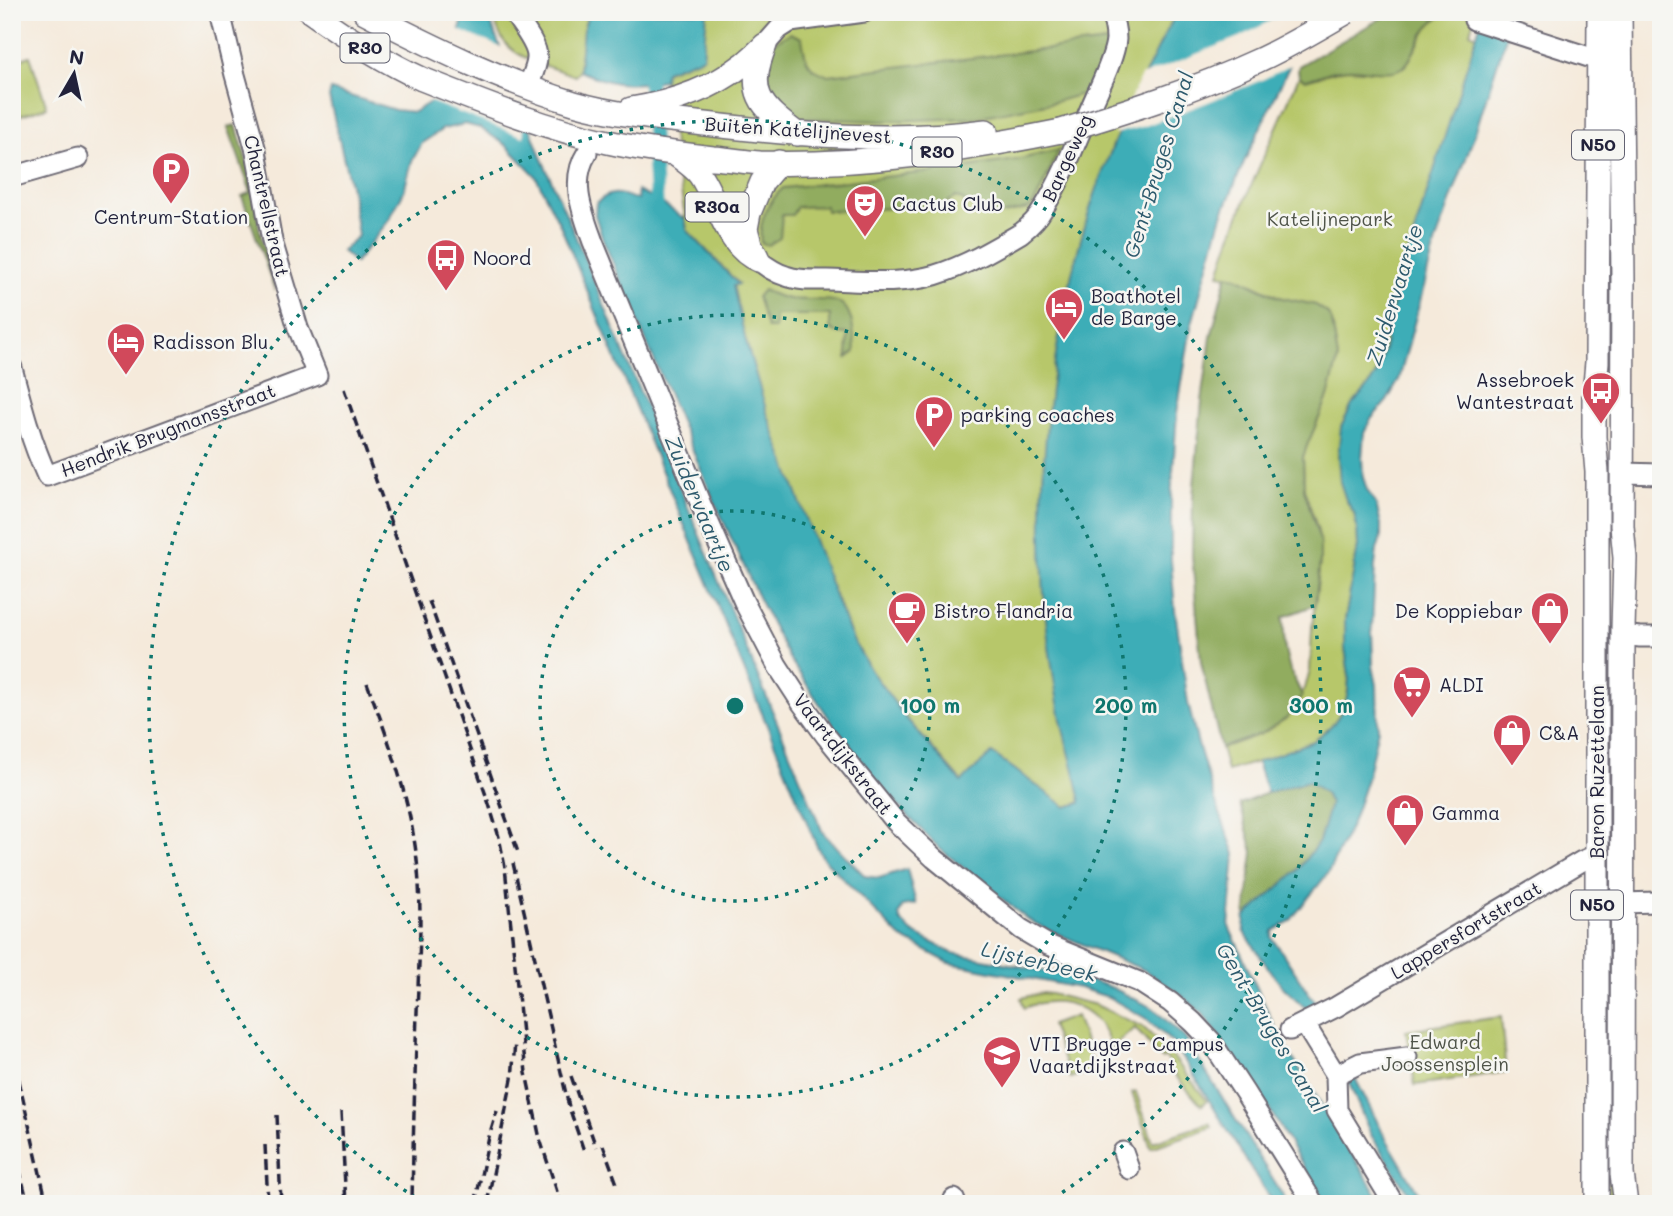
<svg xmlns="http://www.w3.org/2000/svg" width="1673" height="1216" viewBox="0 0 1673 1216" font-family="Mali,sans-serif">
  <style>
    .green { fill: #b7c76a; stroke: #6c7452; stroke-width: 2 }
    .forest { fill: #91ac5e; stroke: #5a674c; stroke-width: 2 }
    .water { fill: #3dadb7; stroke: #306879; stroke-width: 2 }
    .pier { fill: #f5eadb }
    .lines { fill: none; stroke-linecap: round; stroke-linejoin: round }
    .canal { stroke: #3dadb7; stroke-width: 14 }
    .minor-casing { stroke: #6c6873; stroke-width: 23 }
    .major-casing { stroke: #6c6873; stroke-width: 26 }
    .minor { stroke: #fff; stroke-width: 19 }
    .major { stroke: #fff; stroke-width: 23 }
    .rail { stroke: #22223b; stroke-width: 3.5; stroke-dasharray: 10 5; stroke-linecap: butt }
    .major-bridge-casing { stroke: #6c6873; stroke-width: 26; stroke-linecap: butt }
    .major-bridge { stroke: #fff; stroke-width: 23 }
    .ring { fill: none; stroke: #0f766e; stroke-width: 3.5; stroke-dasharray: 3.5 7 }
    .labels { text-anchor: middle; stroke-width: 5; stroke-linejoin: round; paint-order: stroke }
    .shield { fill: #f6f6f2; stroke: #626272; stroke-width: 2 }
    .shield-label { font-size: 18px; font-weight: bold; fill: #22223b }
    .street-label { font-size: 19px; fill: #22223b; stroke: #f6f6f2 }
    .poi-label { font-size: 19px; fill: #22223b; stroke: #f6f6f2; text-anchor: start }
    .park-label { font-size: 19px; fill: #4f5449; stroke: #f6f6f2 }
    .water-label { font-size: 21px; font-style: italic; fill: #2d5a6d; stroke: #f6f6f2 }
    .centre { fill: #0f766e; stroke: #f6f6f2; stroke-width: 3.5 }
    .ring-label { font-size: 21px; text-anchor: middle; font-weight: bold; fill: #0f766e; stroke: #f6f6f2; stroke-width: 5; stroke-linejoin: round; paint-order: stroke }
  </style>
  <rect width="100%" height="100%" fill="#f6f6f2"/>
  <filter id="ink" filterUnits="userSpaceOnUse"><feTurbulence type="fractalNoise" baseFrequency=".0143" numOctaves="2"/><feDisplacementMap in="SourceGraphic" scale="14" xChannelSelector="R" yChannelSelector="G"/><feConvolveMatrix kernelMatrix="1 2 1 2 8 2 1 2 1" color-interpolation-filters="sRGB"/></filter>
  <filter id="wash" filterUnits="userSpaceOnUse"><feTurbulence type="fractalNoise" baseFrequency=".00686" numOctaves="4" result="noise"/><feDisplacementMap in="SourceGraphic" scale="28" xChannelSelector="R" yChannelSelector="G"/><feGaussianBlur stdDeviation="1.57" result="paint"/><feColorMatrix in="noise" values="0 0 0 0 0 0 0 0 0 0 0 0 0 0 0 0 0 1.4 0 .05"/><feComposite in="paint" operator="in"/></filter>
  <g filter="url(#wash)">
    <rect width="100%" height="100%" fill="#f5eadb"/>
    <!-- green -->
    <path class="green" d="M 493,12 L 589,12 L 583,30 L 579,71 L 575,76 C 556,69 524,61 509,47 C 499,38 496,25 493,12 Z
      M 707,12 L 1177,12 L 1163,39 L 1114,142 L 1093,203 L 1075,261 L 1063,318 L 1053,377 L 1043,480 L 1045,587 L 1049,646 L 1059,704 L 1082,802 L 1066,807 L 992,753 L 962,782 L 906,718 L 871,671 L 853,640 L 818,553 L 767,413 L 745,338 L 733,285 L 738,283 L 687,230 L 664,80 L 664,72 L 703,57 Z
      M 1452,12 L 1476,12 L 1470,32 L 1477,35 L 1414,234 L 1393,307 L 1383,355 L 1378,371 L 1368,387 L 1352,405 L 1341,427 L 1341,440 L 1346,500 L 1354,513 L 1357,527 L 1358,546 L 1345,620 L 1345,647 L 1349,676 L 1347,699 L 1344,707 L 1334,723 L 1314,741 L 1257,762 L 1227,771 L 1221,748 L 1261,734 L 1288,717 L 1305,688 L 1310,671 L 1312,628 L 1320,561 L 1320,541 L 1317,527 L 1304,489 L 1303,457 L 1308,443 L 1328,397 L 1338,359 L 1332,321 L 1237,277 L 1219,274 C 1239,205 1272,141 1299,76 L 1305,80 L 1345,69 L 1384,71 L 1409,61 L 1428,26 L 1433,21 L 1439,16 Z
      M 30,56 L 47,107 L 12,118 L 12,62 Z
      M 1605,862 L 1616,863 L 1615,1190 L 1612,1197 L 1612,1204 L 1608,1204 Z
      M 1042,993 L 1051,994 L 1096,1005 L 1143,1027 L 1170,1053 L 1207,1101 L 1202,1105 L 1198,1102 L 1169,1068 L 1172,1065 L 1165,1057 L 1162,1059 L 1135,1028 L 1111,1048 C 1099,1006 1063,993 1024,1008 L 1021,998 Z
      M 1076,1016 L 1095,1070 L 1070,1078 L 1051,1025 Z
      M 1501,1017 L 1506,1072 L 1415,1085 L 1406,1030 Z
      M 1136,1092 L 1153,1142 L 1209,1123 L 1212,1127 L 1151,1148 L 1132,1093 Z"/>
    <!-- forest -->
    <path class="forest" d="M 1392,12 L 1452,12 C 1428,19 1422,35 1412,55 C 1409,60 1407,65 1402,68 C 1390,76 1362,68 1348,69 C 1333,69 1319,77 1305,80 L 1299,76 L 1298,70 L 1299,66 Z
      M 790,33 L 802,38 C 805,58 806,70 828,75 L 1116,41 L 1099,89 L 1051,103 L 973,118 L 882,121 L 800,118 L 786,115 L 759,78 L 768,46 Z
      M 236,125 L 251,175 L 259,227 L 275,291 L 242,196 L 251,192 L 228,127 Z
      M 1059,150 L 1041,190 L 1034,203 L 1028,209 L 995,216 L 956,197 L 948,202 L 946,206 L 826,211 L 825,206 L 797,207 L 792,215 L 782,215 L 780,238 L 768,245 L 761,243 C 758,222 768,202 783,188 L 947,170 L 1016,160 Z
      M 1227,275 L 1237,277 L 1278,297 L 1316,305 L 1327,313 L 1332,321 L 1338,359 L 1328,397 L 1308,443 L 1303,457 L 1304,489 L 1320,541 L 1320,561 L 1315,605 L 1283,617 L 1285,650 L 1290,670 L 1302,695 L 1288,717 L 1261,734 L 1221,748 L 1201,662 L 1192,556 L 1193,496 L 1202,401 L 1211,337 Z
      M 763,290 C 771,294 779,297 789,299 C 802,301 834,297 843,305 C 854,315 854,338 855,352 L 847,358 L 848,334 L 835,333 L 830,328 L 830,315 L 775,315 L 775,328 L 767,328 L 757,297 Z
      M 1308,781 L 1325,793 L 1330,804 L 1319,842 L 1296,872 L 1245,917 L 1253,852 L 1240,804 L 1267,793 Z"/>
    <!-- water -->
    <path class="water" d="M 462,12 L 487,12 L 541,157 L 570,223 L 823,833 L 865,876 L 879,878 L 907,869 L 916,904 L 903,906 L 899,914 L 900,920 L 912,932 L 952,953 L 1087,979 L 1113,988 L 1153,1008 L 1185,1038 L 1288,1204 L 1273,1204 L 1175,1045 L 1145,1018 L 1108,997 L 1079,988 L 949,963 L 900,937 L 823,858 L 816,844 L 561,227 L 535,175 L 506,145 L 480,128 L 465,124 L 443,129 L 422,143 L 412,161 L 404,191 L 389,220 L 355,263 L 342,251 L 358,236 L 352,193 L 329,97 L 331,90 L 395,110 L 414,112 L 430,102 L 445,71 L 462,23 Z
      M 589,12 L 707,12 L 703,57 L 665,71 L 664,80 C 626,87 614,85 579,71 L 583,30 Z
      M 1177,12 L 1313,12 L 1296,52 L 1244,162 L 1222,215 L 1191,327 L 1177,413 L 1171,499 L 1171,560 L 1175,610 L 1188,703 L 1198,744 L 1215,800 L 1235,854 L 1229,927 L 1279,1036 L 1383,1204 L 1326,1204 L 1268,1107 L 1203,1014 L 1176,991 L 1144,970 L 1046,929 L 1027,919 L 940,849 L 905,813 L 873,776 L 835,727 L 789,658 L 758,597 L 712,496 L 603,240 L 595,215 L 596,203 C 612,189 619,193 638,200 L 637,191 L 662,203 L 685,219 L 687,230 L 738,284 L 733,286 L 745,338 L 767,413 L 840,610 L 853,640 L 871,671 L 906,718 L 961,782 L 992,753 L 1066,807 L 1081,803 C 1077,777 1068,751 1062,725 C 1057,700 1053,673 1049,647 C 1029,486 1052,291 1115,141 C 1133,98 1154,54 1177,12 Z
      M 1484,12 L 1514,12 L 1473,139 L 1436,241 L 1399,380 L 1387,401 L 1371,419 L 1364,433 L 1362,458 L 1363,477 L 1367,490 L 1376,504 L 1381,524 L 1381,537 L 1377,550 L 1375,566 L 1372,629 L 1373,666 L 1377,685 L 1378,729 L 1367,779 L 1352,823 L 1328,873 L 1290,921 L 1273,931 L 1272,937 L 1308,992 L 1321,1009 L 1312,1014 L 1281,985 L 1264,962 L 1244,931 L 1245,917 L 1296,872 L 1319,842 L 1330,804 L 1325,793 L 1308,781 L 1267,793 L 1257,762 L 1314,741 L 1334,723 L 1344,707 L 1348,692 L 1349,676 L 1345,648 L 1345,620 L 1358,546 L 1357,527 L 1354,513 L 1346,500 L 1340,482 L 1338,457 L 1341,427 L 1352,405 L 1368,387 L 1378,371 L 1383,354 L 1393,307 L 1414,234 Z
      M 1353,1074 L 1384,1135 L 1425,1204 L 1415,1204 L 1371,1135 L 1346,1076 Z"/>
    <!-- pier -->
    <path class="pier" d="M 1286,12 L 1317,12 L 1295,63 L 1264,79 L 1206,103 L 1145,126 L 1114,134 L 1141,76 L 1244,35 Z
      M 456,29 L 503,48 L 521,95 L 524,137 L 426,100 L 442,70 Z"/>
    <g class="lines">
      <!-- canal -->
      <path class="canal" d="M 648,64 L 657,211 L 660,218"/>
    </g>
  </g>
  <g filter="url(#ink)">
    <g class="lines">
      <!-- minor casing -->
      <g class="minor-casing">
        <path id="minor" d="M 513,12 C 520,24 538,44 537,58 C 537,67 531,78 528,86
          M 1474,20 L 1598,60
          M 765,45 L 779,29 L 790,22 L 864,12
          M 587,153 C 569,181 583,214 593,242 L 702,507 L 744,602 L 777,665 L 801,702 L 826,736 L 896,822 L 934,858 L 1021,929 L 1048,945 L 1139,982 L 1170,1002 L 1193,1022 L 1211,1041 L 1245,1093 L 1314,1204
          M 12,177 L 78,158
          M 758,260 C 767,267 775,273 786,276 C 799,281 814,280 828,280 C 863,281 901,285 935,275 C 965,266 994,249 1021,233 C 1030,226 1038,218 1043,209 C 1064,176 1078,136 1094,100 C 1101,84 1115,56 1116,39 C 1116,29 1114,21 1110,12
          M 12,368 C 22,406 31,441 47,476 L 317,375 L 298,328 L 272,241 L 256,151 L 235,75 L 220,12
          M 1623,473 L 1661,474
          M 1623,635 L 1640,637 L 1661,637
          M 1623,903 L 1656,902 L 1661,908
          M 1304,1023 L 1336,1075 L 1337,1110 L 1394,1204
          M 1290,1030 L 1336,1007 L 1582,861 L 1589,858 L 1597,858
          M 1336,1075 L 1360,1063 L 1407,1057
          M 1123,1152 L 1129,1169
          M 954,1199 L 956,1204"/>
      </g>
      <!-- major casing -->
      <g class="major-casing">
        <path id="major" d="M 311,12 C 346,37 383,61 422,79 C 483,103 544,128 608,142 C 643,150 678,154 713,158 C 729,159 745,162 760,163 C 861,166 963,151 1061,131
          M 365,12 C 432,47 502,81 574,103 C 616,115 661,119 705,124 C 798,135 892,143 986,131
          M 1620,12 L 1623,279 L 1622,526 L 1625,558 L 1623,629 L 1622,1174 L 1626,1204
          M 765,45 C 746,93 759,105 797,134
          M 631,109 C 670,103 712,89 744,64 C 751,59 758,52 765,45
          M 675,154 C 683,160 694,167 700,175 C 717,200 728,249 758,260
          M 757,257 L 750,244 L 746,229 L 749,213 L 762,182 L 779,162
          M 1597,1204 L 1597,472 L 1594,437 L 1594,396 L 1597,362 L 1599,12"/>
      </g>
      <!-- minor -->
      <use href="#minor" class="minor"/>
      <!-- major -->
      <use href="#major" class="major"/>
      <!-- rail -->
      <path class="rail" d="M 344,389 L 489,804 L 499,837 L 505,867 L 526,1073 L 540,1139 L 561,1204
        M 429,601 L 519,855
        M 367,683 C 388,738 408,793 416,852 C 423,905 419,958 417,1012 C 415,1076 413,1140 412,1204
        M 513,863 L 569,1107 L 584,1151
        M 12,1050 L 47,1204
        M 571,1076 L 596,1147
        M 341,1112 L 346,1204
        M 277,1115 L 281,1204
        M 12,1139 L 28,1204
        M 265,1145 L 268,1204
        M 603,1145 L 617,1184
        M 475,1204 L 489,1137 L 497,1111
        M 487,1204 L 512,1079 L 515,1042"/>
      <!-- major-bridge casing -->
      <g class="major-bridge-casing">
        <path id="major-bridge" d="M 1061,131 C 1128,111 1194,90 1257,61 C 1288,47 1317,29 1347,12"/>
      </g>
      <!-- major-bridge -->
      <use href="#major-bridge" class="major-bridge"/>
    </g>
  </g>
  <!-- distance rings -->
  <g class="ring">
    <circle cx="735" cy="706" r="195"/>
    <circle cx="735" cy="706" r="391"/>
    <path d="M424 1203A586 586 0 1 1 1046 1203"/>
  </g>
  <!-- icons -->
  <defs>
    <g id="parking-pin" transform="scale(2.0125)"><path d="M0 17L-7.5 6A9.5 9.5 0 1 1 7.5 6Z" fill="#d1495b" stroke="#f6f6f2"/><path d="M-3.5-5.5H1a3.5 3.5 0 0 1 0 7H-1V5.5H-3.5ZM-1-3.4V-.6H.8a1.4 1.4 0 0 0 0-2.8Z" fill="#fff"/></g>
    <g id="theatre-pin" transform="scale(2.0125)"><path d="M0 17L-7.5 6A9.5 9.5 0 1 1 7.5 6Z" fill="#d1495b" stroke="#f6f6f2"/><path d="M-5-5.5Q0-4 5-5.5V0Q5 5 0 6Q-5 5-5 0ZM-3.3-2.5H-1v1.5H-3.3ZM1-2.5H3.3v1.5H1ZM-2.8 1Q0 5.5 2.8 1Z" fill="#fff"/></g>
    <g id="bus-pin" transform="scale(2.0125)"><path d="M0 17L-7.5 6A9.5 9.5 0 1 1 7.5 6Z" fill="#d1495b" stroke="#f6f6f2"/><path d="M-5-6H5V4H4V6H2V4H-2V6H-4V4H-5ZM-3.5-4V0h7V-4ZM-3.5 1.2v1.5H-2V1.2ZM2 1.2v1.5H3.5V1.2Z" fill="#fff"/></g>
    <g id="hotel-pin" transform="scale(2.0125)"><path d="M0 17L-7.5 6A9.5 9.5 0 1 1 7.5 6Z" fill="#d1495b" stroke="#f6f6f2"/><path d="M-6-4.5h1.5V1H6V5H4.5V3h-9V5H-6ZM-4 0a1.8 1.8 0 1 1 3.6 0ZM.5 0V-2.5h3Q6-2.5 6 0Z" fill="#fff"/></g>
    <g id="cafe-pin" transform="scale(2.0125)"><path d="M0 17L-7.5 6A9.5 9.5 0 1 1 7.5 6Z" fill="#d1495b" stroke="#f6f6f2"/><path d="M-5.5-4.5H6V0H3Q3 3.5 0 3.5H-2.5Q-5.5 3.5-5.5 0ZM3-3.2v2h1.7v-2ZM-6 4.5H4V6H-6Z" fill="#fff"/></g>
    <g id="shop-pin" transform="scale(2.0125)"><path d="M0 17L-7.5 6A9.5 9.5 0 1 1 7.5 6Z" fill="#d1495b" stroke="#f6f6f2"/><path d="M-5-2.5h2.3a2.7 3.5 0 0 1 5.4 0H5L5.5 6h-11ZM-1.5-2.5h3a1.5 2.3 0 0 0-3 0Z" fill="#fff"/></g>
    <g id="supermarket-pin" transform="scale(2.0125)"><path d="M0 17L-7.5 6A9.5 9.5 0 1 1 7.5 6Z" fill="#d1495b" stroke="#f6f6f2"/><path d="M-6-5.5h2.5l.6 2H6L4.5 2H-2.5L-4.4-4H-6ZM-1.5 3.2a1.3 1.3 0 1 0 .1 0ZM3 3.2a1.3 1.3 0 1 0 .1 0Z" fill="#fff"/></g>
    <g id="school-pin" transform="scale(2.0125)"><path d="M0 17L-7.5 6A9.5 9.5 0 1 1 7.5 6Z" fill="#d1495b" stroke="#f6f6f2"/><path d="M0-5L7-2L0 1L-7-2ZM-4 1L0 2.5L4 1V4Q0 6-4 4Z" fill="#fff"/></g>
  </defs>
  <g fill-rule="evenodd">
    <use href="#parking-pin" x="171" y="171"/>
    <use href="#theatre-pin" x="865" y="204"/>
    <use href="#bus-pin" x="446" y="258"/>
    <use href="#hotel-pin" x="1064" y="307"/>
    <use href="#hotel-pin" x="126" y="342"/>
    <use href="#bus-pin" x="1601" y="391"/>
    <use href="#parking-pin" x="934" y="415"/>
    <use href="#cafe-pin" x="907" y="611"/>
    <use href="#shop-pin" x="1550" y="611"/>
    <use href="#supermarket-pin" x="1412" y="685"/>
    <use href="#shop-pin" x="1512" y="733"/>
    <use href="#shop-pin" x="1405" y="813"/>
    <use href="#school-pin" x="1002" y="1055"/>
  </g>
  <g class="labels">
    <!-- shield labels -->
    <g class="shield">
      <rect x="340.5" y="33.5" width="49" height="29" rx="5"/>
      <rect x="1572" y="130.5" width="52" height="29" rx="5"/>
      <rect x="912.5" y="137.5" width="49" height="29" rx="5"/>
      <rect x="685.5" y="192.5" width="63" height="29" rx="5"/>
      <rect x="1571" y="890.5" width="52" height="29" rx="5"/>
    </g>
    <g class="shield-label">
      <text x="365" y="54">R30</text>
      <text x="1598" y="151">N50</text>
      <text x="937" y="158">R30</text>
      <text x="717" y="213">R30a</text>
      <text x="1597" y="911">N50</text>
    </g>
    <!-- street labels -->
    <g class="street-label">
      <text transform="translate(798 130) rotate(4)" y="7">Buiten Katelijnevest</text>
      <text transform="translate(1067 158) rotate(-65)" y="7">Bargeweg</text>
      <text transform="translate(267 206) rotate(77)" y="7">Chantrellstraat</text>
      <text transform="translate(168 430) rotate(-21)" y="7">Hendrik Brugmansstraat</text>
      <text transform="translate(843 754) rotate(52)" y="7">Vaartdijkstraat</text>
      <text transform="translate(1597 772) rotate(-90)" y="7">Baron Ruzettelaan</text>
      <text transform="translate(1466 930) rotate(-31)" y="7">Lappersfortstraat</text>
    </g>
    <!-- poi labels -->
    <g class="poi-label">
      <text x="892" y="211">Cactus Club</text>
      <text x="171" y="224" text-anchor="middle">Centrum-Station</text>
      <text x="473" y="265">Noord</text>
      <text x="1091" y="303">Boathotel<tspan x="1091" dy="22">de Barge</tspan></text>
      <text x="153" y="349">Radisson Blu</text>
      <text x="1574" y="387" text-anchor="end">Assebroek<tspan x="1574" dy="22">Wantestraat</tspan></text>
      <text x="961" y="422">parking coaches</text>
      <text x="934" y="618">Bistro Flandria</text>
      <text x="1523" y="618" text-anchor="end">De Koppiebar</text>
      <text x="1439" y="692">ALDI</text>
      <text x="1539" y="740">C&amp;A</text>
      <text x="1432" y="820">Gamma</text>
      <text x="1029" y="1051">VTI Brugge - Campus<tspan x="1029" dy="22">Vaartdijkstraat</tspan></text>
    </g>
    <!-- park labels -->
    <g class="park-label">
      <text x="1330" y="226">Katelijnepark</text>
      <text x="1445" y="1049">Edward<tspan x="1445" dy="22">Joossensplein</tspan></text>
    </g>
    <!-- water labels -->
    <g class="water-label">
      <text transform="translate(1159 165) rotate(-73)" y="7">Gent-Bruges Canal</text>
      <text transform="translate(1395 295) rotate(-73)" y="7">Zuidervaartje</text>
      <text transform="translate(699 504) rotate(67)" y="7">Zuidervaartje</text>
      <text transform="translate(1039 962) rotate(13)" y="7">Lijsterbeek</text>
      <text transform="translate(1271 1028) rotate(59)" y="7">Gent-Bruges Canal</text>
    </g>
  </g>
  <circle cx="735" cy="706" r="10" class="centre"/>
  <g class="ring-label">
    <text x="930" y="713">100 m</text>
    <text x="1126" y="713">200 m</text>
    <text x="1321" y="713">300 m</text>
  </g>
  <!-- margin -->
  <rect width="1673" height="1216" fill="none" stroke="#f6f6f2" stroke-width="42"/>
  <!-- north arrow -->
  <g transform="translate(74 74) rotate(9)" stroke="#f6f6f2" stroke-width="5" paint-order="stroke">
  <path d="M0-5L12 26L0 18L-12 26Z" fill="#22223b"/>
  <text y="-10" font-size="19" font-weight="bold" text-anchor="middle" fill="#22223b">N</text>
  </g>
</svg>
